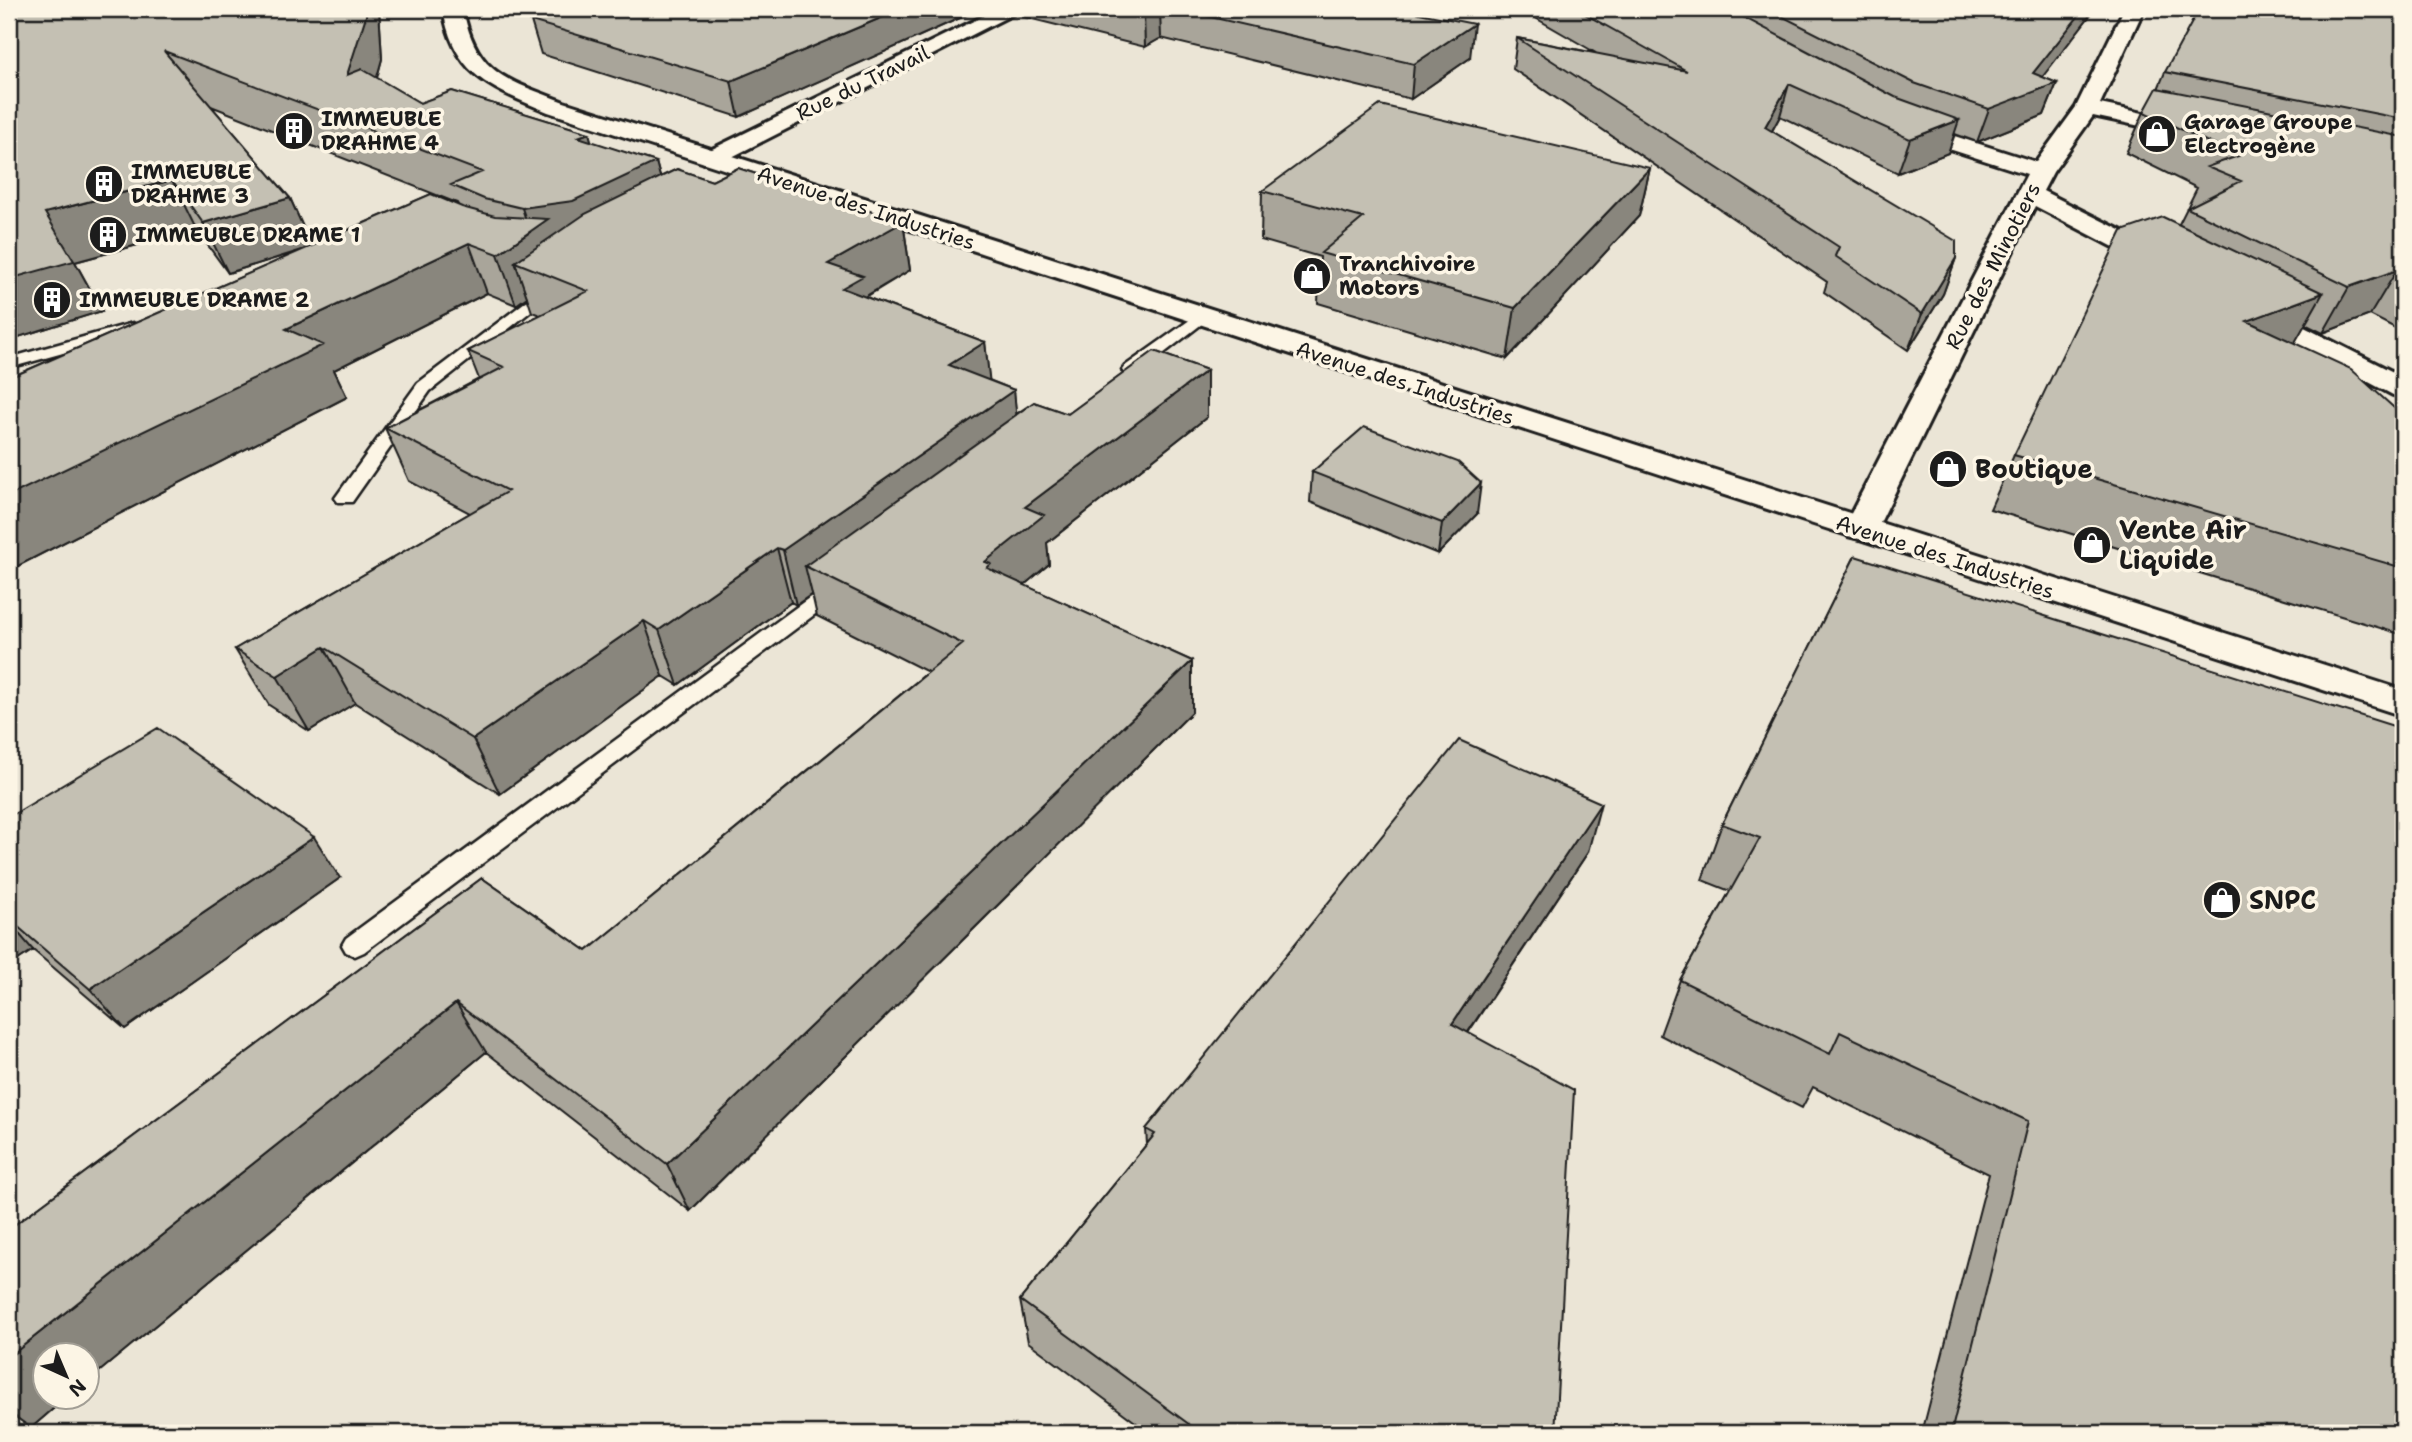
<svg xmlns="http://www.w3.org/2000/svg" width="2412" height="1442" viewBox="0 0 2412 1442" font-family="'Shantell Sans',sans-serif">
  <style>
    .built { fill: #ebe5d6; fill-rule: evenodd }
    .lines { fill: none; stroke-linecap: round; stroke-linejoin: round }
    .lane-casing { stroke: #1c1c1c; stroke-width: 5 }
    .street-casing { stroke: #1c1c1c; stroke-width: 6 }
    .secondary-casing { stroke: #1c1c1c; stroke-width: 6 }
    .lane { fill: #fcf5e5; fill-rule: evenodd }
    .street { fill: #fcf5e5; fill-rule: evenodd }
    .secondary { fill: #fcf5e5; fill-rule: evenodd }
    .wall { fill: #a9a59a; stroke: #1c1c1c; stroke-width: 2; fill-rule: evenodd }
    .shaded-wall { fill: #89867d; stroke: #1c1c1c; stroke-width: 2 }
    .building { fill: #c4c0b3; stroke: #1c1c1c; stroke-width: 2 }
    .labels { text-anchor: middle; stroke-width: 7; stroke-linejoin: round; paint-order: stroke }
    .far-street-label { font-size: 21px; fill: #1c1c1c; stroke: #fcf5e5 }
    .far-poi-label { font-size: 21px; font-weight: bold; fill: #1c1c1c; stroke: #fcf5e5; text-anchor: start }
    .poi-label { font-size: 26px; font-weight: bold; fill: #1c1c1c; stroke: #fcf5e5; text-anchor: start }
  </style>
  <rect width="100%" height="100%" fill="#fcf5e5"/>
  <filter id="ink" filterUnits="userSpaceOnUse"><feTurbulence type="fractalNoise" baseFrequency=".0143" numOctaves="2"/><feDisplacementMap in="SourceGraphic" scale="14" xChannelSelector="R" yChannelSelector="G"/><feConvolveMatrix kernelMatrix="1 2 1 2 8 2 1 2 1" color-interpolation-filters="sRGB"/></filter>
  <g filter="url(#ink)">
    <!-- built -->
    <path class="built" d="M 9,9 L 2403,9 L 2403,1433 L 9,1433 ZM 46,1354 L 88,1354 L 88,1396 L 46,1396 Z"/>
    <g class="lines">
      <!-- lane casing -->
      <g class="lane-casing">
        <path id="lane" d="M 553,281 L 559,283 L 559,289 L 430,391 L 352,502 L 338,502 L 335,498 L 418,383 Z
          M 1201,312 L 1207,314 L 1207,320 L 1137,374 L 1125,374 L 1122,370 L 1125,366 Z
          M 133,323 L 141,328 L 139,332 L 9,368 L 9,358 Z
          M 839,580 L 849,586 L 846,591 L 364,952 L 355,956 L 346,952 L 342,945 L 346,938 L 832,581 Z"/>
      </g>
      <!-- street casing -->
      <g class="street-casing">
        <path id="street" d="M 998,9 L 1023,9 L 720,163 L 704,163 L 700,158 L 704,153 Z
          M 2124,9 L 2144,9 L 2100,104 L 2200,125 L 2203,130 L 2192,137 L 2093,116 L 2053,172 L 2043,191 L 2174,257 L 2178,263 L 2174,269 L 2156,269 L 2035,206 L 1877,529 L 1872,536 L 1860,539 L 1848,536 L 1843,529 L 2027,174 L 1893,131 L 1890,126 L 1901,119 L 2036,162 L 2076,107 Z
          M 2253,301 L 2403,377 L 2403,398 L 2393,395 L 2243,315 L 2239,309 L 2243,303 Z"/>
      </g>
      <!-- secondary casing -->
      <g class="secondary-casing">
        <path id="secondary" d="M 443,9 L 463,9 C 476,75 506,79 564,102 L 2403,690 L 2403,716 L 548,112 C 491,88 454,76 443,9 Z"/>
      </g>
      <!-- lane -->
      <use href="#lane" class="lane"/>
      <!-- street -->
      <use href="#street" class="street"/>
      <!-- secondary -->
      <use href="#secondary" class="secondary"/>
    </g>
    <!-- wall -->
    <path class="wall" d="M 9,9 L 379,9 L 382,59 L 377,78 L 420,103 L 452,91 L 589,133 L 591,142 L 656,162 L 660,177 L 677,169 L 712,181 L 738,168 L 903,222 L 910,270 L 866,297 L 985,342 L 989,380 L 1014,390 L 1016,414 L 1034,402 L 1068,414 L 1154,351 L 1207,370 L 1207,417 L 1047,543 L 1049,564 L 1024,585 L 1192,661 L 1192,712 L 690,1211 L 486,1052 L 88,1381 L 88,1354 L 46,1354 L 46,1396 L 68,1396 L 31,1428 L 9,1412 L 9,1229 L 482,878 L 587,951 L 928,672 L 817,616 L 812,594 L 796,605 L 791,602 L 678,685 L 663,676 L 500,794 L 355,703 L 309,731 L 269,705 L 235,649 L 470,513 L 409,481 L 385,428 L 479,379 L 468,351 L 540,315 L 532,312 L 527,297 L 516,305 L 487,293 L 334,370 L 347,397 L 14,568 L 9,564 L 9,378 L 303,250 L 228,273 L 196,229 L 75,262 L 102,311 L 9,340 ZM 211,106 L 457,203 L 458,205 L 431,194 L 311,246 L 290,198 Z
      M 544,9 L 980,9 L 739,117 L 541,54 L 531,21 L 556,12 Z
      M 1016,9 L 1399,9 L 1470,58 L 1411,99 L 1161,38 L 1145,47 L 1016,15 Z
      M 1520,9 L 2095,9 L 2042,77 L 2057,83 L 2044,115 L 1977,142 L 1955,134 L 1948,153 L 1898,173 L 1780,116 L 1772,131 L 1956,258 L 1943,294 L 1908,350 L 1824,292 L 1827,282 L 1513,69 L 1517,38 L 1596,53 Z
      M 2403,9 L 2403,332 L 2370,315 L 2323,333 L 2305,324 L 2294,343 L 2403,416 L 2403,635 L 1990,509 L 2014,455 L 2179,224 L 2197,188 L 2126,153 L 2144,112 L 2158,89 L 2165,72 Z
      M 1650,168 L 1639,216 L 1507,359 L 1318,303 L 1320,257 L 1261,240 L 1262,191 Z
      M 1312,472 L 1477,514 L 1438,554 L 1310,502 Z
      M 1855,556 L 2403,1433 L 1922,1433 L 1989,1174 L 1813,1087 L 1802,1108 L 1660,1035 L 1680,980 L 1730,891 L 1702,880 L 1722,824 Z
      M 9,817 L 340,878 L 125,1029 L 33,950 L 9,966 Z
      M 1588,852 L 1468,1033 L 1555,1433 L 1150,1433 L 1028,1342 L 1020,1300 L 1147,1144 L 1146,1129 Z"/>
    <!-- shaded-wall -->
    <path class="shaded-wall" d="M 366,9 L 379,9 L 382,59 L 365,120 L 347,75 Z
      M 902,9 L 980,9 L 739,117 L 731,81 Z
      M 1153,9 L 1160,9 L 1161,38 L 1145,47 L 1144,14 Z
      M 2084,9 L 2095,9 L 2030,93 L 2057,83 L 2044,115 L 1977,142 L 1989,109 L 2033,73 Z
      M 1474,24 L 1470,58 L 1411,99 L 1414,64 Z
      M 1789,84 L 1780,116 L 1756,160 L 1765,127 Z
      M 1959,120 L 1948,153 L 1898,173 L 1910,139 Z
      M 589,133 L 602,180 L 578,137 Z
      M 656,162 L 669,210 L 515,262 L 527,297 L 516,305 L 498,254 L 530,232 L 522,208 Z
      M 1650,168 L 1639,216 L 1507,359 L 1515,308 Z
      M 172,180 L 196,229 L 75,262 L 102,311 L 9,340 L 9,279 L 45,213 Z
      M 290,198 L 312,247 L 228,273 L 203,223 Z
      M 903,222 L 910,270 L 866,296 L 871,326 L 851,338 L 828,264 Z
      M 469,243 L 487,293 L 334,370 L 347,397 L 14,568 L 9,560 L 9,496 L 286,329 Z
      M 1956,258 L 1943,294 L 1908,350 L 1922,314 Z
      M 2397,270 L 2370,315 L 2323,333 L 2349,287 Z
      M 2323,293 L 2294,344 L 2247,321 Z
      M 985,342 L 991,393 L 949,365 Z
      M 1207,370 L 1207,417 L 1047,543 L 1049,564 L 997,608 L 985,562 L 1025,507 Z
      M 1014,390 L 1019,442 L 805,566 L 812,594 L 796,605 L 783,550 Z
      M 1481,483 L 1477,514 L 1438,554 L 1442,523 Z
      M 777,548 L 791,602 L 678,685 L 659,630 Z
      M 644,621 L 663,676 L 500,794 L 473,739 Z
      M 324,647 L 355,703 L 309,731 L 277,676 Z
      M 1192,661 L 1192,712 L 690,1211 L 667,1164 Z
      M 1601,803 L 1588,852 L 1442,1071 L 1452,1024 Z
      M 314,837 L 340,878 L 125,1029 L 90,989 Z
      M 9,922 L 33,950 L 9,966 Z
      M 456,1003 L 486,1052 L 88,1381 L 88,1354 L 46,1354 L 46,1396 L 68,1396 L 31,1428 L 9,1412 L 9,1357 Z"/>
    <!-- building -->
    <path class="building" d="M 12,9 L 366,9 L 366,16 L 347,75 L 362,69 L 420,103 L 452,91 L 589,133 L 578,137 L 656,162 L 573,201 L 522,208 L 484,199 L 451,185 L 482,172 L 164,51 L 290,198 L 203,223 L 172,180 L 45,213 L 74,261 L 9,279 L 9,16 Z
      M 566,9 L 902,9 L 731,81 L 531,21 Z
      M 1123,9 L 1153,9 L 1144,14 Z
      M 1176,9 L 1399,9 L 1474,24 L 1414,64 Z
      M 1576,9 L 1730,9 L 1741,16 L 1895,97 L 1959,120 L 1910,139 L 1789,84 L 1765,127 L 1956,241 L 1956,258 L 1922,314 L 1835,256 L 1839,247 L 1517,38 L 1687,71 Z
      M 1768,9 L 2084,9 L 2033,73 L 2057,83 L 1989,109 L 1914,83 Z
      M 2199,9 L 2403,9 L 2403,119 L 2165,72 Z
      M 2157,88 L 2403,137 L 2403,273 L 2397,270 L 2349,287 L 2187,208 L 2241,181 L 2207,167 L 2238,156 L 2144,112 Z
      M 1380,105 L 1650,168 L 1515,308 L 1321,253 L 1363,218 L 1262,191 Z
      M 738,168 L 903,222 L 828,264 L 863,276 L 842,288 L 985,342 L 949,365 L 1014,390 L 783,550 L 777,548 L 659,630 L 644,621 L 473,739 L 324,647 L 277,676 L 235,649 L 508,491 L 385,428 L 504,367 L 468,351 L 588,291 L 515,262 L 585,214 L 677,169 L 712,181 Z
      M 431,194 L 462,207 L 495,216 L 548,219 L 498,254 L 469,243 L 286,329 L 323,345 L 9,496 L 9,378 Z
      M 2163,217 L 2323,293 L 2247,321 L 2351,369 L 2403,416 L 2403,568 L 2014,455 L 2122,231 Z
      M 1154,351 L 1207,370 L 1025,507 L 1044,515 L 985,562 L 991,564 L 987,568 L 1192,661 L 667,1164 L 456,1003 L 9,1357 L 9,1229 L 482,878 L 587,951 L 963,644 L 805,566 L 1034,402 L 1068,414 Z
      M 1364,427 L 1458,462 L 1481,483 L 1442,523 L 1312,472 Z
      M 1855,556 L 2403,729 L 2403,1433 L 1951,1433 L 2028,1121 L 1840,1032 L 1830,1054 L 1680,980 L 1760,838 L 1722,824 Z
      M 158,728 L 314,837 L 90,989 L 9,919 L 9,817 Z
      M 1459,740 L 1601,803 L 1452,1024 L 1574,1090 L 1555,1433 L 1201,1433 L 1020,1300 L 1155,1134 L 1146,1129 Z"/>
  </g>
  <!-- icons -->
  <defs>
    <g id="building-disc" transform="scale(2.0125)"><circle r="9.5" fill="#1c1c1c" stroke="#fcf5e5"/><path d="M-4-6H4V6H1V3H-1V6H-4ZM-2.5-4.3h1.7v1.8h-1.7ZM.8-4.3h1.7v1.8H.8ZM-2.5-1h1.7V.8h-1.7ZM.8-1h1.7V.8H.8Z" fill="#fff"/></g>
    <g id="shop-disc" transform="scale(2.0125)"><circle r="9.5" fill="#1c1c1c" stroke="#fcf5e5"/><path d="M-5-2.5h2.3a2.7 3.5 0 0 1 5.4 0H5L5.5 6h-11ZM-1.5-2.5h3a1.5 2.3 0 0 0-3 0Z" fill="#fff"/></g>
  </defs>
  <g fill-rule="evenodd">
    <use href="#building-disc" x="294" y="131"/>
    <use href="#shop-disc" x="2157" y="134"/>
    <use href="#building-disc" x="104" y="184"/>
    <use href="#building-disc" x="108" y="235"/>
    <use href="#shop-disc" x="1312" y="276"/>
    <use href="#building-disc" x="52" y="300"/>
    <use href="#shop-disc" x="1948" y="469"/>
    <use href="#shop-disc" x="2092" y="545"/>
    <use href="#shop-disc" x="2222" y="900"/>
  </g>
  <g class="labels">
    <!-- far-street labels -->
    <g class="far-street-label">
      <text transform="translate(863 83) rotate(-26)" y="7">Rue du Travail</text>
      <text transform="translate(866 208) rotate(18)" y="7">Avenue des Industries</text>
      <text transform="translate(1993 266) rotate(-63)" y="7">Rue des Minotiers</text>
      <text transform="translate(1405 383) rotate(18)" y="7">Avenue des Industries</text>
      <text transform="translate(1945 557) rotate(18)" y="7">Avenue des Industries</text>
    </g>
    <!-- far-poi labels -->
    <g class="far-poi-label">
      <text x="321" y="126">IMMEUBLE<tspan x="321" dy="24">DRAHME 4</tspan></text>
      <text x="2184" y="129">Garage Groupe<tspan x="2184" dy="24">Electrogène</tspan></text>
      <text x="131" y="179">IMMEUBLE<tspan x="131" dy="24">DRAHME 3</tspan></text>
      <text x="135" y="242">IMMEUBLE DRAME 1</text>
      <text x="1339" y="271">Tranchivoire<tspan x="1339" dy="24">Motors</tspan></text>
      <text x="79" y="307">IMMEUBLE DRAME 2</text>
    </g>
    <!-- poi labels -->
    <g class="poi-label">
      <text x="1975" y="478">Boutique</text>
      <text x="2119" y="539">Vente Air<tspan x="2119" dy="30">Liquide</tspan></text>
      <text x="2249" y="909">SNPC</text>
    </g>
  </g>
  <!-- margin -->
  <rect width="2412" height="1442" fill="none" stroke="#fcf5e5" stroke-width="35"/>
  <rect x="18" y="18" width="2377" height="1407" fill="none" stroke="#1c1c1c" stroke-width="2.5" filter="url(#ink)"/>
  <!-- north arrow -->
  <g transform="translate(66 1376) rotate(136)"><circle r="33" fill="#fcf5e5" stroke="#a29e95" stroke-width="2"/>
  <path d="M0-5L12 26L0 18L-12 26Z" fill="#1c1c1c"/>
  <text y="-10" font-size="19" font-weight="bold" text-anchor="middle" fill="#1c1c1c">N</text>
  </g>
</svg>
